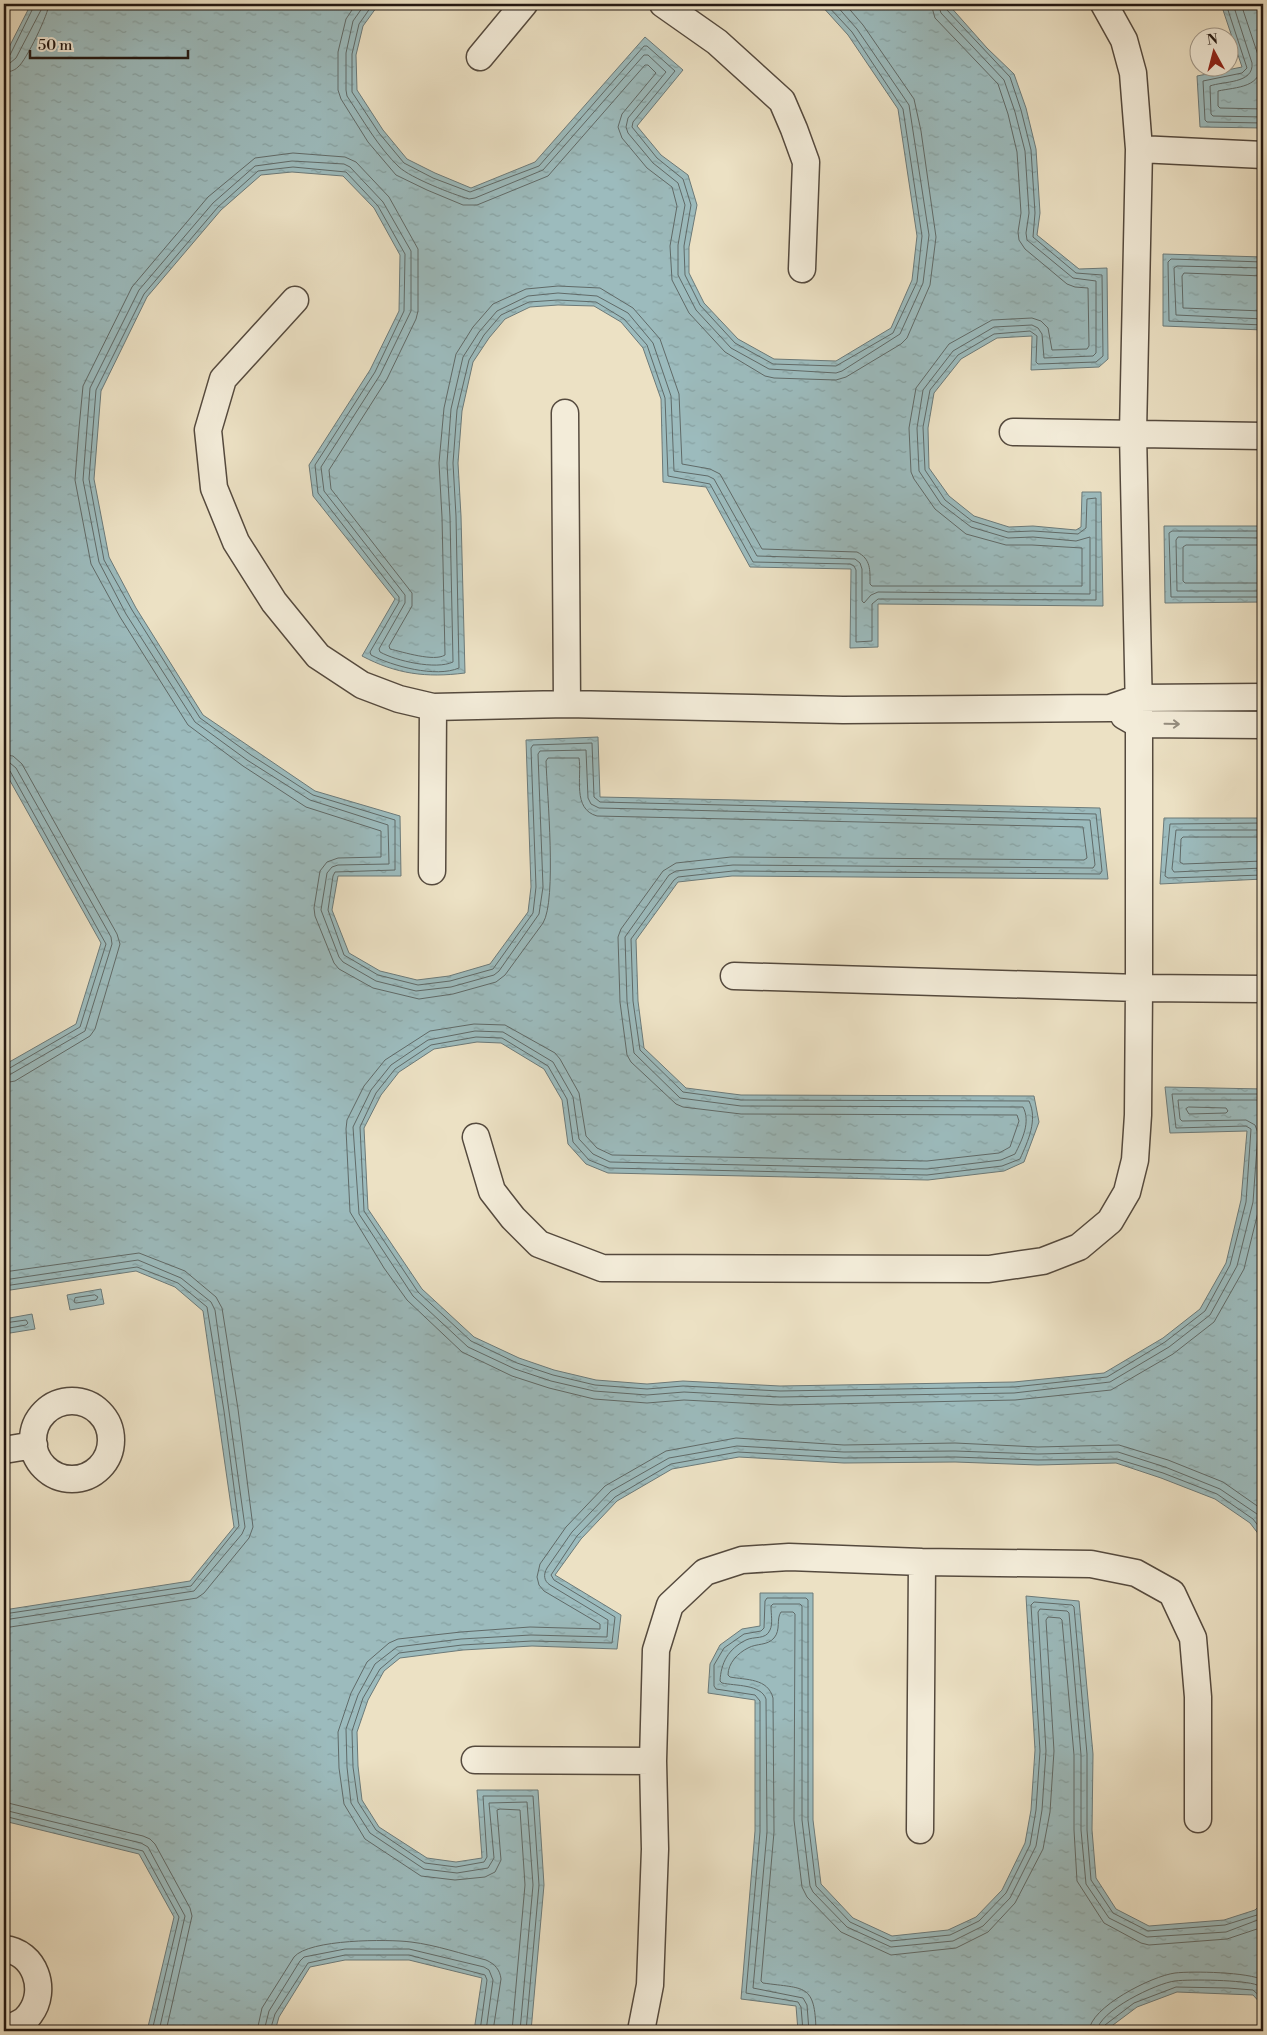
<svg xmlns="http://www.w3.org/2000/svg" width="1267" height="2035" viewBox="0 0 1267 2035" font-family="'Libre Bodoni',serif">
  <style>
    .water { fill: url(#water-ripples); stroke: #6c7a79 }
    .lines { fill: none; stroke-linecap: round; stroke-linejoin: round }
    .shore { stroke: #606a68; stroke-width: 1 }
    .minor-casing { stroke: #554a3e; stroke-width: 29 }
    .minor { stroke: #f3ecd9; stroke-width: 26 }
    .oneway { stroke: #958d7f }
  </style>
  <defs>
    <pattern id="water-ripples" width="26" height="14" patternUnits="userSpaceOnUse" patternTransform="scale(1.25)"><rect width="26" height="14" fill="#9cbbbd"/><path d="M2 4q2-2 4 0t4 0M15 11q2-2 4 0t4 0" fill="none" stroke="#86a0a1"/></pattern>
  </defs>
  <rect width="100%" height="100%" fill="#ece1c4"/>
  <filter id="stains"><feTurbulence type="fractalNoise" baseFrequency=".004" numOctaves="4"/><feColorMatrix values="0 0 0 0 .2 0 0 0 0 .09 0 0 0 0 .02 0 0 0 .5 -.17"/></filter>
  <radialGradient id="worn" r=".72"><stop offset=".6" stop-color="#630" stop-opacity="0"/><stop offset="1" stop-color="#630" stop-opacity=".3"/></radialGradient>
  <!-- water -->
  <path class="water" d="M 31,4 L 379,4 L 363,26 L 356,55 L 357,90 L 383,130 L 407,159 L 435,173 L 471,188 L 535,162 L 645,37 L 683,70 L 637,126 L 661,155 L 688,175 L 697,205 L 689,247 L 689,273 L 704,303 L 738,339 L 774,359 L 836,361 L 891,328 L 912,280 L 917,236 L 898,109 L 848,35 L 820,4 L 948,4 L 987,48 L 1014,74 L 1026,108 L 1036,149 L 1040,213 L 1037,235 L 1079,269 L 1107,268 L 1108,359 L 1099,367 L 1031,370 L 1032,336 L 997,338 L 961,359 L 934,393 L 928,428 L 929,468 L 949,496 L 974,516 L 1009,527 L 1033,526 L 1076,530 L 1081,527 L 1082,492 L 1101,492 L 1103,606 L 878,604 L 878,647 L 850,648 L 851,569 L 750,567 L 706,487 L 663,482 L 661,399 L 643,348 L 621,322 L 594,306 L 558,305 L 530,307 L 505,319 L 489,338 L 473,362 L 462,411 L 458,463 L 461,516 L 465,673 C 426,678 396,674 362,656 L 395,599 L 313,496 L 309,465 L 370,370 L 399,311 L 400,255 L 374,208 L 343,176 L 292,172 L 261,175 L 221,210 L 147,297 L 101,391 L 94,479 L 109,557 L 136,608 L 203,715 L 315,791 L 400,816 L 401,876 L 338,876 L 332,910 L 349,953 L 380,971 L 417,980 L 449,976 L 490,964 L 528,912 L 531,887 L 526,740 L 598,737 L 600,797 L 1100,808 L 1108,879 L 732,876 L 678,882 L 636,940 L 638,1001 L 644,1048 L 686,1088 L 741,1095 L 1034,1096 L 1039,1122 L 1024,1162 L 1004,1171 L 928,1180 L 608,1173 L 586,1164 L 568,1144 L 562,1100 L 544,1069 L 501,1043 L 477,1042 L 434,1049 L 399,1072 L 381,1095 L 364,1128 L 368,1209 L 422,1289 L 474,1337 L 519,1358 L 554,1370 L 596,1380 L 647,1384 L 683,1381 L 780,1386 L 1014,1382 L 1104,1373 L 1163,1338 L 1200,1309 L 1226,1263 L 1241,1200 L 1247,1131 L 1170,1133 L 1165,1087 L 1263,1089 L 1263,1540 L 1250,1523 L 1215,1499 L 1161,1478 L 1116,1463 L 1038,1465 L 955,1462 L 844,1463 L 739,1457 L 672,1469 L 617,1501 L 581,1539 L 555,1575 L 621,1615 L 617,1649 L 532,1646 L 463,1650 L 400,1658 L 384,1671 L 368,1700 L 357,1732 L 358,1766 L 362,1800 L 379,1827 L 427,1858 L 456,1862 L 482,1858 L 477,1790 L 538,1790 L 544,1885 L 531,2031 L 474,2031 L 482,1978 L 409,1960 L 345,1960 L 310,1967 L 279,2017 L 275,2031 L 147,2031 L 174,1917 L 139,1854 L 4,1821 L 4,1610 L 190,1581 L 234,1527 L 203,1311 L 175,1287 L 136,1271 L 4,1291 L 4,1065 L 76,1024 L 101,943 L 4,770 L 4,57 Z
    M 1221,4 L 1263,4 L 1263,128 L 1200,127 L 1197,76 L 1242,67 Z
    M 1163,254 L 1263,257 L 1263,330 L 1163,326 Z
    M 1164,526 L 1263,526 L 1263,602 L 1165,603 Z
    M 1164,818 L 1263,818 L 1263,879 L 1160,884 Z
    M 101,1289 L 104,1304 L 70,1310 L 67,1295 Z
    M 32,1314 L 35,1329 L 4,1334 L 4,1319 Z
    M 760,1593 L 813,1593 L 813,1820 L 821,1884 L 853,1918 L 892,1936 L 948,1930 L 976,1917 L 1002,1890 L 1025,1843 L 1031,1810 L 1035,1750 L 1026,1596 L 1079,1601 L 1093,1754 L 1092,1830 L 1096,1878 L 1116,1909 L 1149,1926 L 1224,1920 L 1255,1910 L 1263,1902 L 1263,2006 L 1253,1995 L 1177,1992 L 1137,2007 L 1105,2031 L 798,2031 L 796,2006 L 741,1999 L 755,1831 L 755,1700 L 708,1693 L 710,1664 L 720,1645 L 742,1629 L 760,1626 Z"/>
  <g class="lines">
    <!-- shore -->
    <path class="shore" d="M 356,4 L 346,19 L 338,52 L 338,90 L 341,99 L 368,142 L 396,175 L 427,190 L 463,205 L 477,205 L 548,176 L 645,65 L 648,65 L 656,73 L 622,114 L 618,127 L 622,138 L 647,168 L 672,187 L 677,206 L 670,246 L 672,280 L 689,313 L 725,352 L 765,376 L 774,378 L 836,380 L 846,377 L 901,344 L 907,338 L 930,285 L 936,237 L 921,131 L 914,99 L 863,25 L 845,4
      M 365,4 L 353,21 L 346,53 L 346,90 L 347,96 C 363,120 378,147 399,167 C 411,178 452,194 469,199 L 475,198 L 543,170 L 644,55 L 648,55 L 666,72 L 628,118 L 626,127 L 628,133 L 653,163 L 678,183 L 685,205 L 678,245 L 678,275 L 696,310 L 731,348 L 769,369 L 836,373 L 842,371 L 900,334 L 923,283 L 929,235 L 909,105 L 857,29 L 835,4
      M 373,4 L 359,24 L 352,54 L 352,92 L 379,133 L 404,163 L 433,178 L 470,192 L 539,166 L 644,46 L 647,46 L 675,71 L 633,122 L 632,127 L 657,158 L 683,179 L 691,205 L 684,246 L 685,275 L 700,305 L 735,343 L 773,364 L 836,366 L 893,333 L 917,282 L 922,236 L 903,109 L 852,32 L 826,4
      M 931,4 L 935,18 L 998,84 L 1008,114 L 1017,152 L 1021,213 L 1018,232 L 1019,240 L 1025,249 L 1067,284 L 1075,287 L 1088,288 L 1089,346 L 1087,349 L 1052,350 L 1048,328 L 1041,321 L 1032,318 L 992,320 L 949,344 L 916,388 L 909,428 L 911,472 L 914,479 L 935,509 L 966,534 L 1006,545 L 1032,545 L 1082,548 L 1082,586 L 872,586 L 870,584 C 870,570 871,559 857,552 L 762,549 L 720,474 L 710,469 L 682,464 L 679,394 L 660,339 L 633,308 L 600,288 L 558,286 L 526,289 L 493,304 L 473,327 L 456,354 L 444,408 L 439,463 L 442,517 L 445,655 C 434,662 403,652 390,649 L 389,646 L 412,606 L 412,593 L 331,489 L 329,470 L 387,379 L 416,319 L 418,311 L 418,249 L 389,197 L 356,162 L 345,157 L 293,153 L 255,158 L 208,197 L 132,287 L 83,386 L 79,428 L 75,480 L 91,564 L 120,617 L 188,725 L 243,766 L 306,807 L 381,831 L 381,857 L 338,858 L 327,862 L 320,871 L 314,908 L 315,916 L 334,963 L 339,969 L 373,988 L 419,999 L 453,994 L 496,982 L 505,975 L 543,923 C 557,900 547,793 546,761 L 548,758 L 579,758 C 582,777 572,809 597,816 L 1083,827 L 1087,858 L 1084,860 L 731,857 L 676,863 L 663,871 L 621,929 L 618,937 L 620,1002 L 627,1055 L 631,1062 L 676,1104 L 683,1107 L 741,1114 L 1017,1115 L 1019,1121 L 1010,1147 L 999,1153 L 927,1161 L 612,1155 L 597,1148 L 586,1136 L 579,1093 L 560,1059 L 555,1053 L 505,1025 L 474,1024 L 430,1031 L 385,1060 L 364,1086 L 347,1120 L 346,1129 L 350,1212 L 384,1268 L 407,1300 L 462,1352 L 512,1376 L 549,1388 L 594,1399 L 647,1403 L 684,1400 L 780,1405 L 1015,1400 L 1111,1390 L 1173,1354 L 1214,1322 L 1244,1269 L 1260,1204 L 1263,1162
      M 938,4 L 941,13 L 1004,80 L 1015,112 L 1025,151 L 1029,213 L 1026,233 L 1027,240 L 1073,278 L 1096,281 L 1096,353 L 1093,356 L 1044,358 L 1042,334 L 1038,328 L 1032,325 L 994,327 L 953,351 L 923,390 L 917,428 L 919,471 L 941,504 L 971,527 L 1008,538 L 1033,537 L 1076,541 L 1090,537 L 1090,594 L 878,592 L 871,595 L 864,603 L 862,601 L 862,569 L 860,563 L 855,559 L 757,556 L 714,479 L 708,476 L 674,471 L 671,396 L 653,343 L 628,313 L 597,296 L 558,293 L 528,296 L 497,311 L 479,332 L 463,357 L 451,409 L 447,463 L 450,517 L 453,662 C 436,670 396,661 380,652 L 379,649 L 405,603 L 405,595 L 324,491 L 321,467 L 380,375 L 411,311 L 411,251 L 383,202 L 350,167 L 344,164 L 292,161 L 255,166 L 213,203 L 139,290 L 90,388 L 83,480 L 99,562 L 126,614 L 195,722 L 247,760 L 310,800 L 388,825 L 389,864 L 338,865 L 332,867 L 327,873 L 321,910 L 339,957 L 343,962 L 376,981 L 416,991 L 451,987 L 494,975 L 499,971 L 539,914 L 543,887 L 538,754 L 540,751 L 586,750 L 588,798 L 591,804 L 599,808 L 1090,820 L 1095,865 L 1093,868 L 733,865 L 676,871 L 669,875 L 625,937 L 627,1001 L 634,1053 L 680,1098 L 741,1106 L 1023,1107 C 1031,1122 1022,1140 1015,1154 L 1001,1160 L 927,1169 L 610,1162 L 593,1154 L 579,1139 L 573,1097 L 553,1062 L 503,1032 L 475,1031 L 428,1040 L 391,1065 L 371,1090 L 353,1127 L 359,1214 L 413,1296 L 468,1347 L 515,1369 L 551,1381 L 594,1391 L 647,1395 L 684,1392 L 780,1397 L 1014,1393 L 1110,1382 L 1169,1347 L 1210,1315 L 1237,1266 L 1253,1202 L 1258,1133 L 1255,1125 L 1246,1120 L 1182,1121 L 1180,1119 L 1178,1100 L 1263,1100
      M 944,4 L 946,9 L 1010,77 L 1021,110 L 1031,150 L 1035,213 L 1033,237 L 1076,273 L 1102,275 L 1103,356 L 1096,362 L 1038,364 L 1036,362 L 1037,336 L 1030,331 L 994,334 L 958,355 L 930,390 L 923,427 L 925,470 L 945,500 L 972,521 L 1008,532 L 1033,531 L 1078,534 L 1086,528 L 1087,499 L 1096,498 L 1096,600 L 878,599 L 872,604 L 872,641 L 856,642 L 856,570 L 854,566 L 850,564 L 753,562 L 710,484 L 668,476 L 665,398 L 647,345 L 624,319 L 596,302 L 558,300 L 529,302 L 501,315 L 484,335 L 469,360 L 457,410 L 453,463 L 456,516 L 459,668 C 436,678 392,666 371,655 L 370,652 L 399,602 L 399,597 L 318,493 L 315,465 L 375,372 L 404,311 L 405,254 L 378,206 L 346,172 L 293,167 L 258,171 L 218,207 L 144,294 L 96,390 L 89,479 L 104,560 L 132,610 L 200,718 L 251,755 L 313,795 L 395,820 L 395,870 L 335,872 L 333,876 L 328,910 L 344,955 L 378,975 L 418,985 L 450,981 L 493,969 L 533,913 L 536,887 L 531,748 L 533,745 L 592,743 L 594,797 L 600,802 L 1096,814 L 1102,871 L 1100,874 L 733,871 L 678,877 L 674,880 L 631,939 L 633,1001 L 640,1050 L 683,1092 L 741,1100 L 1029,1101 C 1038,1120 1028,1141 1020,1159 L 1002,1166 L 927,1175 L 609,1168 L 589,1160 L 573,1142 L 567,1099 L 548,1066 L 502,1038 L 476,1037 L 431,1045 L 395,1069 L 376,1093 L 360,1127 L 364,1211 L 418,1292 L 471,1341 L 517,1363 L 553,1375 L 595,1385 L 647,1389 L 683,1386 L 780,1391 L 1014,1387 L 1107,1377 L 1165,1342 L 1205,1311 L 1230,1265 L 1246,1202 L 1251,1129 L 1246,1126 L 1176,1128 L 1172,1094 L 1263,1094
      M 1226,4 L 1247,68 L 1242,73 L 1203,81 L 1205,120 L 1207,122 L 1263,123
      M 1233,4 L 1252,63 C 1254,84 1223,81 1210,86 L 1211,114 L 1213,116 L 1263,117
      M 1241,4 L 1260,61 C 1264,88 1236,87 1218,91 L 1218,106 L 1220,108 L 1263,109
      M 4,58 L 10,55 L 35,4
      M 4,65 L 10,63 L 16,58 L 41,10 L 42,4
      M 4,72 C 9,72 14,71 18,67 C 26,61 49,13 49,4
      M 1263,262 L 1171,259 L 1168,262 L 1169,321 L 1263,325
      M 1263,268 L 1177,266 L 1174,268 L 1176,315 L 1263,319
      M 1263,276 L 1184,273 L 1182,276 L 1183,308 L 1263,311
      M 1263,531 L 1172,531 L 1169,533 L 1171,597 L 1263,597
      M 1263,538 L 1178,537 L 1176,540 L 1177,591 L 1263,591
      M 1263,545 L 1186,545 L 1183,547 L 1183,581 L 1185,583 L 1263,583
      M 4,755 L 13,756 L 22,764 L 117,934 L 120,944 L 95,1029 L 90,1036 L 15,1081 L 4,1083
      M 4,762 L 10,763 L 16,768 L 111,937 L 112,944 L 85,1031 L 11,1074 L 4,1076
      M 4,768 L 10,771 L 106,944 L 80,1027 L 8,1069 L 4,1069
      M 1263,823 L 1170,824 L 1165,876 L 1168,878 L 1263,875
      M 1263,830 L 1176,830 L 1172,869 L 1174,872 L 1263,868
      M 1263,837 L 1183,837 L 1181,839 L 1180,862 L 1183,864 L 1263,861
      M 1189,1107 L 1226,1108 L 1228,1111 L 1226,1113 L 1189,1114 L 1186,1109 Z
      M 4,1272 L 139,1253 L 185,1271 L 216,1297 L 222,1308 L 238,1409 L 253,1527 L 249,1538 L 204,1593 L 197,1598 L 4,1628
      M 4,1280 L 138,1260 L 181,1278 L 211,1302 L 215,1310 L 245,1527 L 242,1534 L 194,1591 L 4,1620
      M 4,1286 L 137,1267 L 178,1283 L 207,1307 L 224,1411 L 239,1526 L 191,1586 L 4,1614
      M 95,1295 L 98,1297 L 96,1300 L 76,1303 L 74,1302 L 75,1298 Z
      M 4,1323 L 26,1320 L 28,1323 L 26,1325 L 4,1329
      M 4,1802 L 143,1836 L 150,1839 L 155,1844 L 190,1908 L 192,1916 L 166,2031
      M 4,1810 L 141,1843 L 148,1847 L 185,1916 L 159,2031
      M 4,1816 L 143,1851 L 179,1917 L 152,2031
      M 257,2031 L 262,2008 L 294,1957 C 309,1939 388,1939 411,1942 C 436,1945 462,1954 486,1960 C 495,1964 500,1970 501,1979 L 493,2031
      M 264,2031 L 269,2011 L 300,1961 L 304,1957 L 345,1949 L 409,1949 L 484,1967 L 489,1970 L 493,1980 L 486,2031
      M 270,2031 L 275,2014 L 308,1963 L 345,1955 L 409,1955 L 485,1975 L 487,1980 L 480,2031
      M 512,2031 L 525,1885 L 520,1810 L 500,1809 L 497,1810 L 501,1860 L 495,1872 L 485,1877 L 455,1880 L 421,1876 L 365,1839 L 344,1804 L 339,1768 L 338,1732 L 351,1693 L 367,1662 L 389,1643 L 398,1639 L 461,1632 L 530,1627 L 600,1629 L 600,1624 L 544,1591 L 539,1585 L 537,1577 L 540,1564 L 566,1527 L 605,1486 L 666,1451 L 736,1438 L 844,1445 L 955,1443 L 1038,1447 L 1119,1445 L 1168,1460 L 1223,1482 L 1263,1510
      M 520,2031 L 533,1885 L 527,1802 L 489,1803 L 494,1858 L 488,1868 L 457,1873 L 424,1869 L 370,1833 L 351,1803 L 347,1767 L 346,1729 L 358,1695 L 375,1664 L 397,1647 L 461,1639 L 531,1635 L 607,1637 L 608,1620 L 550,1585 C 544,1581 543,1575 547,1568 L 572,1532 L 611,1491 L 669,1458 L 737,1446 L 844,1452 L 955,1451 L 1038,1454 L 1118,1452 L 1165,1467 L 1220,1489 L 1257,1514 L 1263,1521
      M 526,2031 L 539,1885 L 533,1796 L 483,1796 L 487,1857 L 484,1862 L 456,1867 L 425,1863 L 376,1830 L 358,1802 L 353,1767 L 352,1731 L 363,1698 L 380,1669 L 399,1653 L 462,1645 L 532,1641 L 612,1643 L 615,1617 L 554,1580 L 551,1575 L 577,1536 L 615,1497 L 671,1464 L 738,1452 L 844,1458 L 955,1457 L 1038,1460 L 1117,1459 L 1163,1473 L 1217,1494 L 1253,1519 L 1263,1532
      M 803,2031 L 801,2007 L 798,2002 L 746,1993 L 760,1832 L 760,1701 L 755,1695 L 716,1689 L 714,1686 L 714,1665 L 724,1648 L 744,1634 L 761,1631 L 764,1628 L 765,1601 L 767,1598 L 806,1598 L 808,1600 L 808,1820 L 816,1886 L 850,1922 L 891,1941 L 950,1935 L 979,1921 L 1006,1893 L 1030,1845 L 1036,1810 L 1040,1751 L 1031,1605 L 1034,1602 L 1072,1605 L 1074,1607 L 1087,1754 L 1087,1830 L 1091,1880 L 1113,1913 L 1148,1931 L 1225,1925 L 1257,1915 L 1263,1909
      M 809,2031 L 807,2005 L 803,1998 L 753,1988 L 767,1832 L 766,1699 C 761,1684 735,1686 722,1683 L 720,1681 C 721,1663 728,1649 746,1640 C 754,1636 766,1640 770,1630 C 773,1624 771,1614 771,1606 L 773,1604 L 800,1604 L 802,1606 L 802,1820 L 810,1886 L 813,1892 L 847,1927 L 891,1947 L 953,1941 L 983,1926 L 1010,1898 L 1036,1846 L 1042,1810 L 1046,1751 L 1038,1612 L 1040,1609 L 1067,1611 L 1069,1613 L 1081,1755 L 1081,1830 L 1086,1884 L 1109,1918 L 1147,1937 L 1226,1932 L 1263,1918
      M 816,2031 C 815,1983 805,1989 763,1983 L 761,1981 L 774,1832 L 773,1698 C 768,1678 746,1680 730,1677 L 728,1675 C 728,1663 738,1653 748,1648 C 757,1643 767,1646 774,1638 C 781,1630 776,1619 781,1612 L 793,1612 L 795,1614 L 794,1820 L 802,1887 L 807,1897 L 841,1932 L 891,1955 L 956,1948 L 988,1932 L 1015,1903 L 1043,1849 L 1050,1812 L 1054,1751 L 1046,1620 L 1048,1617 L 1060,1618 L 1062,1620 L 1074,1755 L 1074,1830 L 1077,1881 L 1104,1923 L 1141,1943 L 1149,1945 L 1227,1939 L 1263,1927
      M 1089,2031 C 1090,2007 1152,1976 1175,1973 C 1192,1971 1249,1972 1263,1980
      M 1097,2031 C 1098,2011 1157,1983 1175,1981 C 1190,1979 1245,1980 1257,1985 C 1260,1986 1261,1987 1263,1990
      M 1103,2031 L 1105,2025 L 1134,2003 L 1176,1987 L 1228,1988 L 1253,1990 L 1263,1999"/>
    <!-- minor casing -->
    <g class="minor-casing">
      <path id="minor" d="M 663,4 L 717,42 L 782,101 L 794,129 L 806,162 L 802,269
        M 480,57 L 524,4
        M 1139,149 L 1263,155
        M 295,300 L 223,379 L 208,430 L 214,488 L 236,542 L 274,602 L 318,656 L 362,685 L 399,699 L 433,707 L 567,704 L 843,710 L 1110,708 L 1139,698 L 1263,697
        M 565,413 L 567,704
        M 1013,432 L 1263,436
        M 1124,716 L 1138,724 L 1263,725
        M 432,871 L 433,707
        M 734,976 L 1139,988 L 1263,989
        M 476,1137 L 492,1191 L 513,1218 L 539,1244 L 602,1268 L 989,1269 L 1043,1261 L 1079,1247 L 1110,1221 L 1127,1192 L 1135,1160 L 1138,1115 L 1139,988 L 1139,713 L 1133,433 L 1139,149 L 1133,73 L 1124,40 L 1104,4
        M33 1440a39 39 0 1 1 78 0a39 39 0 1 1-78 0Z
        M 4,1450 L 34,1445
        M 475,1760 L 653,1761
        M 920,1830 L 922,1562
        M 4,1949 C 35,1952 48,1990 30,2014 C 24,2023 14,2026 4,2029
        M 641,2031 L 650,1985 L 655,1849 L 653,1761 L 656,1650 L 670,1605 L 705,1572 L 742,1560 L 789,1557 L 922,1562 L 1091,1564 L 1136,1573 L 1172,1593 L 1193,1638 L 1198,1697 L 1198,1819"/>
    </g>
    <!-- minor -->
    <use href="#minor" class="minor"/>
  </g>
  <!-- one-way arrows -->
  <defs><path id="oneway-shaft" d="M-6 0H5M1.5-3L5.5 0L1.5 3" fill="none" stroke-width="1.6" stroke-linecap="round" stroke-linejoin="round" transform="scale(1.25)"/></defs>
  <use class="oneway" href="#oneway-shaft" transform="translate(1172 724) rotate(1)"/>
  <!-- margin -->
  <rect width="1267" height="2035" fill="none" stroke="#ece1c4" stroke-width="20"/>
  <rect x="5" y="5" width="1257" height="2025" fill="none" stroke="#231812" stroke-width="2.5"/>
  <rect x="10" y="10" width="1247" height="2015" fill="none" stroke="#231812"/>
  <!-- north arrow -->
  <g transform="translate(1214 52) rotate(353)"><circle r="24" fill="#f3ecd9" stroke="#a09789"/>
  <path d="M0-4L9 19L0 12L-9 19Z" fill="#8f2418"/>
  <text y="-8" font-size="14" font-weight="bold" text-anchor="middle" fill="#231812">N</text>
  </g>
  <!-- scale -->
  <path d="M30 50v8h158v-8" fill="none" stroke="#231812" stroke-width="2.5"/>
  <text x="38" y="50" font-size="15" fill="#231812" stroke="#f3ecd9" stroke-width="4" paint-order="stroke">50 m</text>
  <rect width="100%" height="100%" filter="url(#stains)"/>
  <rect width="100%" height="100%" fill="url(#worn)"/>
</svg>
